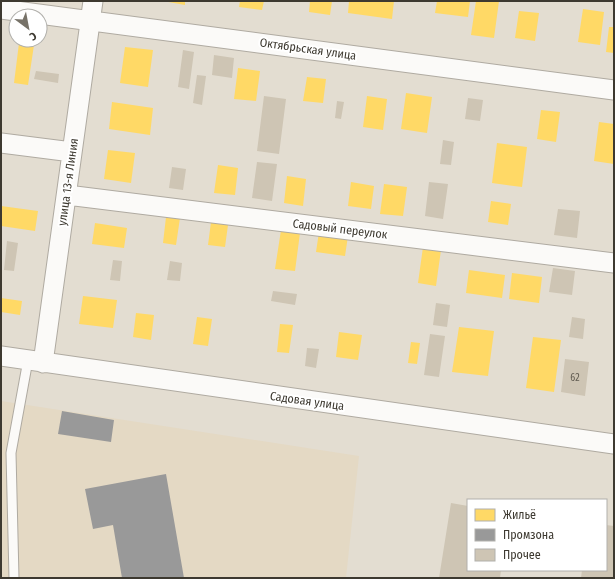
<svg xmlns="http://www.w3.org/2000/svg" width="615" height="579" viewBox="0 0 615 579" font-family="'Fira Sans Condensed',sans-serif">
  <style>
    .built { fill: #e4d9c4 }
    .homes { fill: #ffd966 }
    .industry { fill: #999 }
    .building { fill: #cec5b4 }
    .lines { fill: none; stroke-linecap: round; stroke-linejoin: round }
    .lane-casing { stroke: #afaaa1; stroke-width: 11 }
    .street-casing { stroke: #afaaa1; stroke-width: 21 }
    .lane { stroke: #fbfaf8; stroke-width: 9 }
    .street { stroke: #fbfaf8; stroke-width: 19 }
    .labels { text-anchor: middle; stroke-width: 4; stroke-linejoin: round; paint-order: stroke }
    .number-label { font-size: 10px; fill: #615c51 }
    .street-label { font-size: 12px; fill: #3d3930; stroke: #fff }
  </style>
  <rect width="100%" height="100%" fill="#e3ddd1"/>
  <!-- built -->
  <path class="built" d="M 1,401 L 359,456 L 346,578 L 1,578 Z"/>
  <!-- homes -->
  <path class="homes" d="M 163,1 L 185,1 L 185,5 Z
    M 240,1 L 264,1 L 262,10 L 239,7 Z
    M 310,1 L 332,1 L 330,15 L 309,12 Z
    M 349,1 L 394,1 L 392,19 L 348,13 Z
    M 437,1 L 470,1 L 468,17 L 435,13 Z
    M 476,1 L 499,1 L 494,38 L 471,35 Z
    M 583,9 L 604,12 L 600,45 L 578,42 Z
    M 519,11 L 539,13 L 535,41 L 515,38 Z
    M 609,27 L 614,27 L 614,53 L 606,52 Z
    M 19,43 L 34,45 L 28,85 L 14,83 Z
    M 125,47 L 153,50 L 148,87 L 120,83 Z
    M 238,68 L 260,71 L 256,101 L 234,99 Z
    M 307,77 L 326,79 L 323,103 L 303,101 Z
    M 406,93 L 432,97 L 427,133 L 401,129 Z
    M 367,96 L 387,99 L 383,130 L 363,127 Z
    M 112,102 L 153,108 L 150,135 L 109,129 Z
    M 541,110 L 560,112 L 556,142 L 537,139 Z
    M 599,122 L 614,124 L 614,164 L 594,161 Z
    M 497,143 L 527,147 L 522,187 L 492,183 Z
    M 108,150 L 135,153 L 131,183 L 104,179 Z
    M 218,165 L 238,168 L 235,195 L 214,193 Z
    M 287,176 L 306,179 L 303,206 L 284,203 Z
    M 351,182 L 374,186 L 371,209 L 348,206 Z
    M 384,184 L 407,187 L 403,216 L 380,214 Z
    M 491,201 L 511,204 L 508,225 L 488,222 Z
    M 1,206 L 38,211 L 35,231 L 1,226 Z
    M 166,217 L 180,218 L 176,245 L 163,243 Z
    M 211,222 L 228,225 L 225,247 L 208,245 Z
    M 95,223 L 127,228 L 124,248 L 92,244 Z
    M 281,230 L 300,233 L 295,271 L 275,269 Z
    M 319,232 L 348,236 L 345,256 L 316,252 Z
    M 423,247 L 441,250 L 436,286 L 418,283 Z
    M 469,270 L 505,275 L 502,298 L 466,293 Z
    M 512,273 L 542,277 L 539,303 L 509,299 Z
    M 83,296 L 117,300 L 113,328 L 79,324 Z
    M 1,298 L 22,301 L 20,315 L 1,312 Z
    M 136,313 L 154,315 L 151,340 L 133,337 Z
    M 197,317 L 212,319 L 208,346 L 193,344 Z
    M 280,324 L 293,325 L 289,353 L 277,352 Z
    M 459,327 L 494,331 L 488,376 L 452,372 Z
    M 339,332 L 362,335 L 358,360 L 336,357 Z
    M 533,337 L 561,340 L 554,392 L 526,388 Z
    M 411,342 L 420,343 L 417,364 L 408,363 Z"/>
  <!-- industry -->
  <path class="industry" d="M 62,411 L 114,420 L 111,442 L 58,434 Z
    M 166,474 L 184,578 L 122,578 L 113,525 L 93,529 L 85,489 Z"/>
  <!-- building -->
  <path class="building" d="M 183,50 L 194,52 L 189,89 L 178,87 Z
    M 214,55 L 234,58 L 232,78 L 212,75 Z
    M 36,71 L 59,74 L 58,83 L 34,79 Z
    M 197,75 L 206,76 L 202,105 L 193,103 Z
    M 264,96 L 286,99 L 279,154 L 257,151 Z
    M 468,98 L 483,100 L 480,121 L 465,119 Z
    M 337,101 L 344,102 L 341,119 L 335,118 Z
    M 443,140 L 454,142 L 451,165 L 440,164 Z
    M 257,162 L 277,164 L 272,201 L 252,198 Z
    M 172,167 L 186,169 L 183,190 L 169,188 Z
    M 429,182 L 448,184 L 443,219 L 425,216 Z
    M 558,209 L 580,211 L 577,238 L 554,235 Z
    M 7,241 L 18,243 L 14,271 L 4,270 Z
    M 113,260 L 122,261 L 120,281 L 110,280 Z
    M 170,261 L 182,263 L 180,281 L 167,280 Z
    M 553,268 L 575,271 L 572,295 L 549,292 Z
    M 273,291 L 297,294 L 295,305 L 271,301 Z
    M 436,303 L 450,305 L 447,327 L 433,325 Z
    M 572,317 L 585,319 L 583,339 L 569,337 Z
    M 430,334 L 445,336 L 439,377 L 424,375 Z
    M 307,348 L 319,349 L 316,368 L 305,366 Z
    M 565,359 L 589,362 L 585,396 L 561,392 Z
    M 451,503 L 468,506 L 468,570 L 501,570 L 500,578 L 439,578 Z
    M 606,525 L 614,526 L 614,578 L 581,578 L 582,570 L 606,570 Z"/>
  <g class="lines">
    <!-- lane casing -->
    <g class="lane-casing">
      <path id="lane" d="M 14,578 L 11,453 L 28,360"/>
    </g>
    <!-- street casing -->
    <g class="street-casing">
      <path id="street" d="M 1,9 L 614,90
        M 1,143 L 72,152
        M 67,195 L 614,263
        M 1,356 L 614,444
        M 43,363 L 93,1"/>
    </g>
    <!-- lane -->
    <use href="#lane" class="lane"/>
    <!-- street -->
    <use href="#street" class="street"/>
  </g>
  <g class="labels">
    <!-- number labels -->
    <g class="number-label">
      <text x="575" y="381">62</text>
    </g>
    <!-- street labels -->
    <g class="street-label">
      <text transform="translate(308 49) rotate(8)" y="4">Октябрьская улица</text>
      <text transform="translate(68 182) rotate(-82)" y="4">улица 13-я Линия</text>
      <text transform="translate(340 229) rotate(7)" y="4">Садовый переулок</text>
      <text transform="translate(307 401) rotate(8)" y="4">Садовая улица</text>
    </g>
  </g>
  <!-- border -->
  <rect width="615" height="579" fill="none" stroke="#3d3930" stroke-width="4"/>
  <!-- legend -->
  <rect x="467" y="499" width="140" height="72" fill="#ffffff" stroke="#b1b0ac"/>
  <rect x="475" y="509" width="20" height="12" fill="#ffd966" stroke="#b1b0ac"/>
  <text x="503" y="519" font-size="12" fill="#3d3930">Жильё</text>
  <rect x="475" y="529" width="20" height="12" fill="#999999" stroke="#b1b0ac"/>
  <text x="503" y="539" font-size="12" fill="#3d3930">Промзона</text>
  <rect x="475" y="549" width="20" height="12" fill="#cec5b4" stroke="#b1b0ac"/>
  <text x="503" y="559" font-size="12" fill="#3d3930">Прочее</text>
  <!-- north arrow -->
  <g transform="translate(28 28) rotate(148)"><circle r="19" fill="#ffffff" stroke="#b1b0ac"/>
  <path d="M0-3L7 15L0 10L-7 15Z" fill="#777268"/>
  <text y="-6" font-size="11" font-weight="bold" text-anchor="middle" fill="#3d3930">С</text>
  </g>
</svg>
